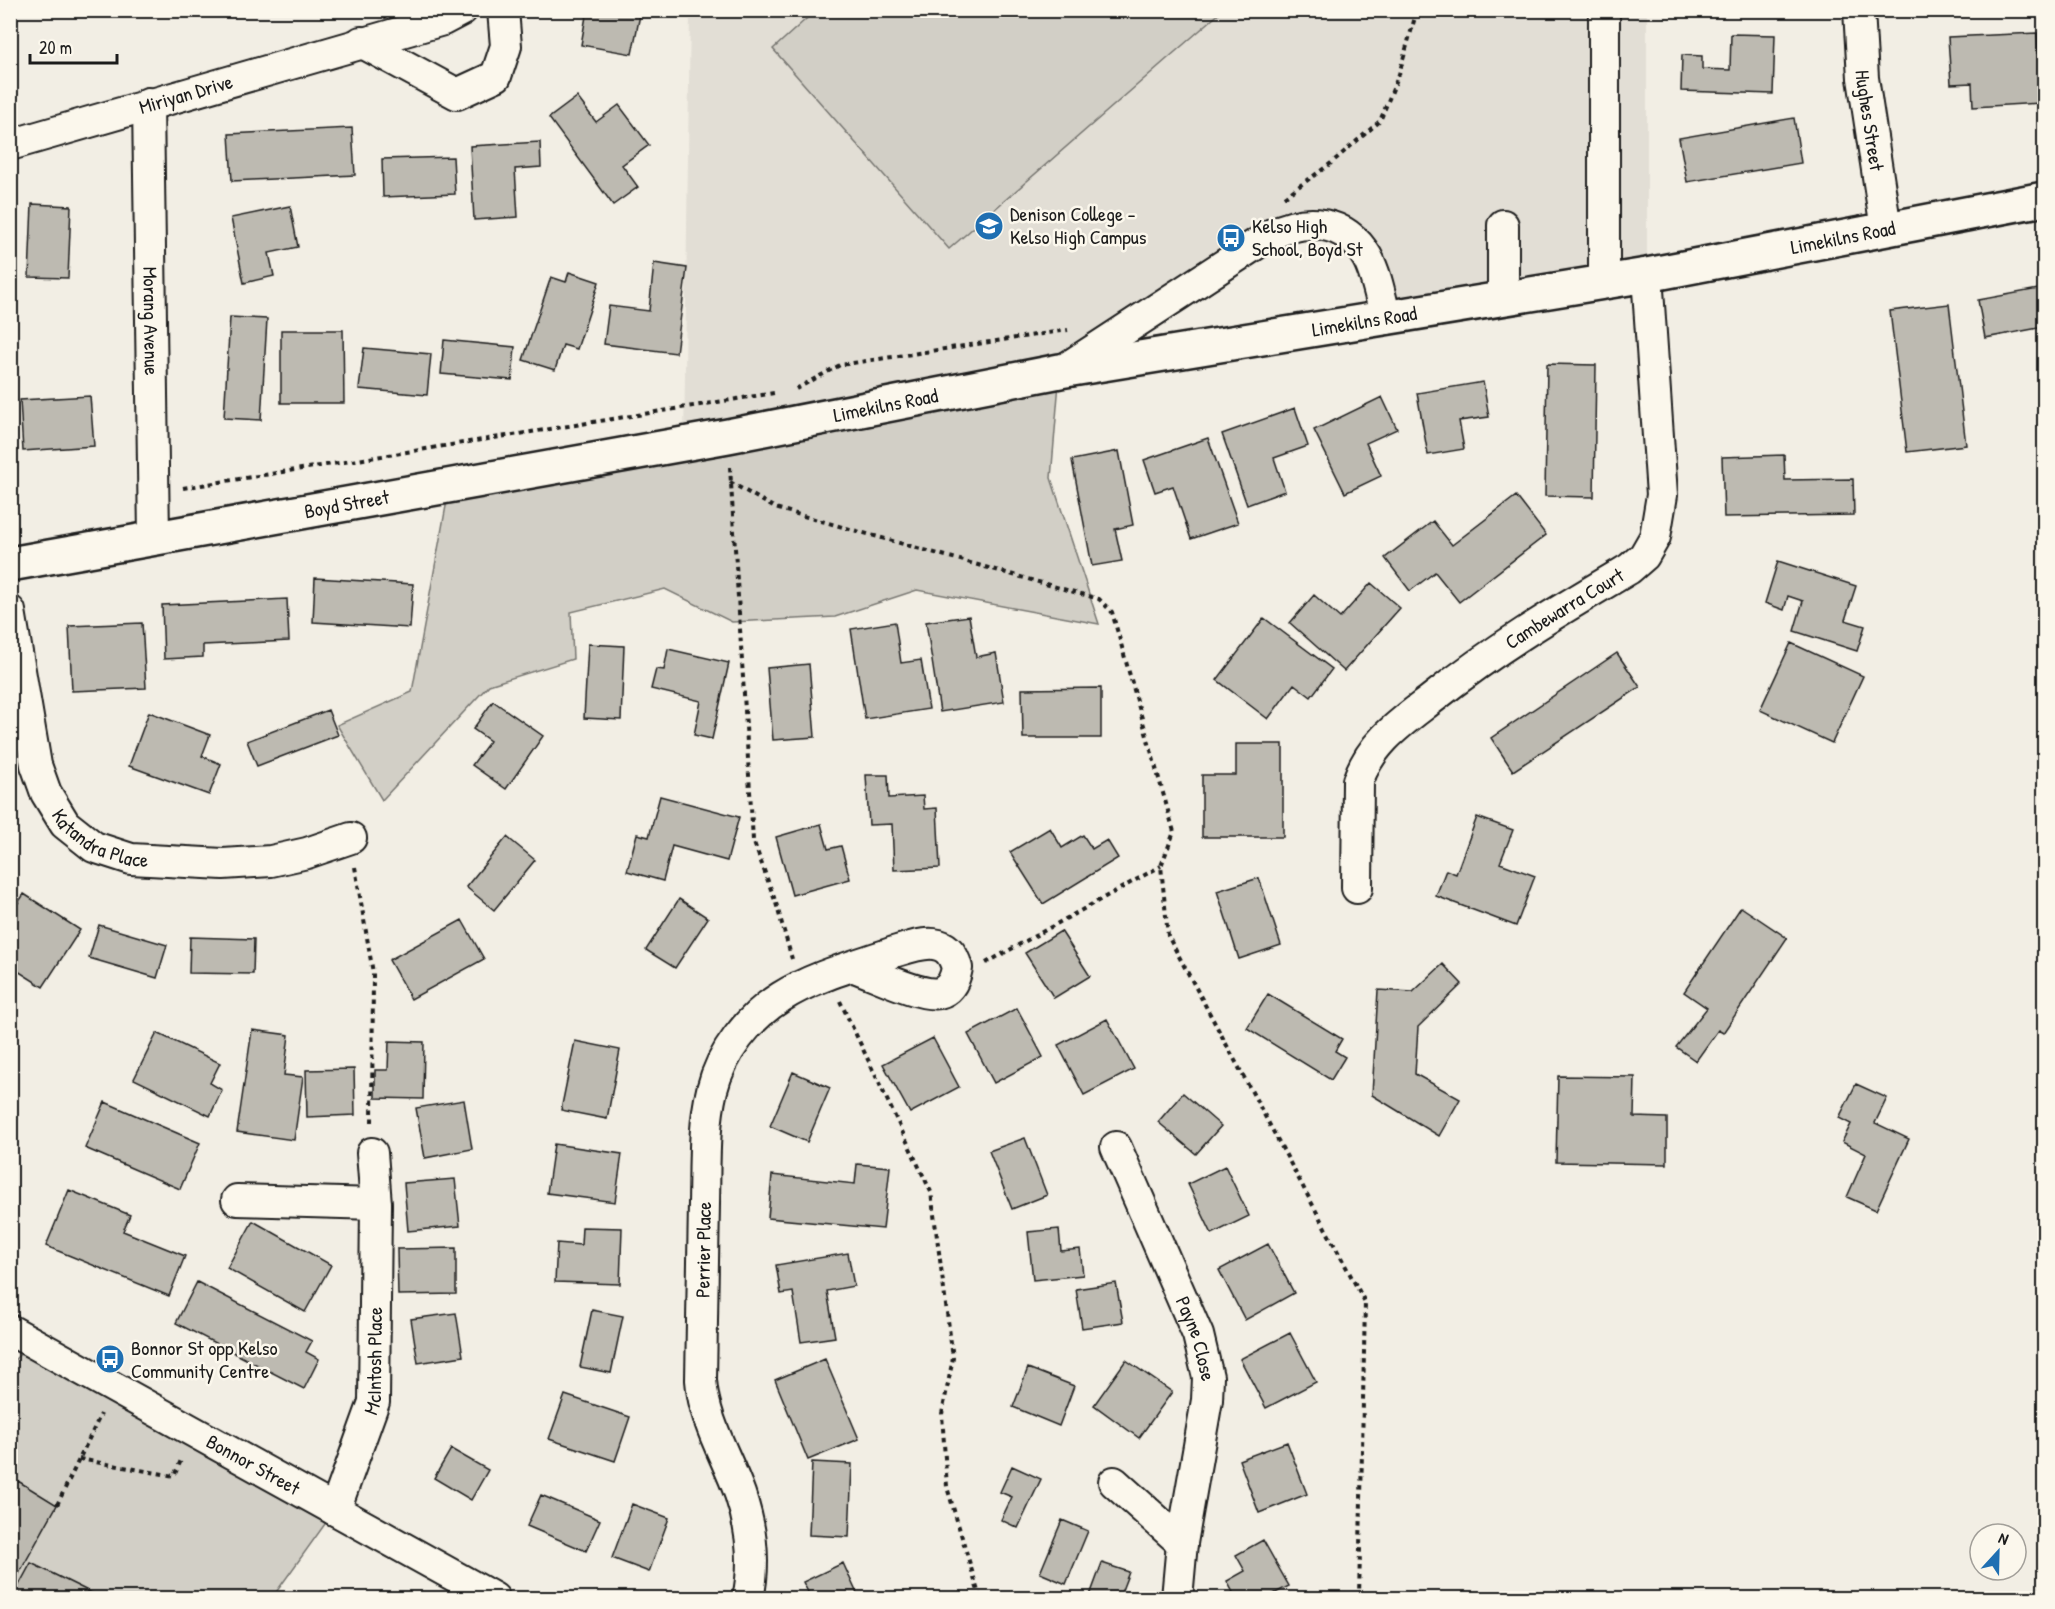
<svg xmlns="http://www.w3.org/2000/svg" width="2055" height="1609" viewBox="0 0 2055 1609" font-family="'Patrick Hand',sans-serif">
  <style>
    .built { fill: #e2ded5 }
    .green { fill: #d2cfc6; stroke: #777671; stroke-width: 1.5 }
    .building { fill: #bdbab1; stroke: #1c1c1c; stroke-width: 1.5 }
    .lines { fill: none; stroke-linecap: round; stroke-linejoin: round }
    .minor-casing { stroke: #1c1c1c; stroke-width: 34 }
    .major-casing { stroke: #1c1c1c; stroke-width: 38 }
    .path { stroke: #1c1c1c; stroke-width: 4; stroke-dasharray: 4.5 4.5; stroke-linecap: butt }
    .minor { stroke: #fbf7ec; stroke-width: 30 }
    .major { stroke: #fbf7ec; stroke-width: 33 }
    .labels { text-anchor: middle; stroke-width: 5; stroke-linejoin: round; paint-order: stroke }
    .street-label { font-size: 20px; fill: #1c1c1c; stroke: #fbf7ec }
    .poi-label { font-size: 20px; fill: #1c1c1c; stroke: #fbf7ec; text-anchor: start }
  </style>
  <rect width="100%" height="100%" fill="#f2eee4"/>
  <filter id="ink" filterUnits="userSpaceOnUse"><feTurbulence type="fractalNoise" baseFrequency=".0167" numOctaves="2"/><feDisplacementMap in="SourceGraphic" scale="12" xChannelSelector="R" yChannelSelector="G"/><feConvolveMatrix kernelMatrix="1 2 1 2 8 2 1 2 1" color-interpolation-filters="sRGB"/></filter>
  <g filter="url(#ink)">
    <!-- built -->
    <path class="built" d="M 690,11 L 1647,11 L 1647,275 L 1386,319 L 1373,273 L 1319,224 L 1060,371 L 684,444 Z"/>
    <!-- green -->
    <path class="green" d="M 816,10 L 1222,10 L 1222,11 L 949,249 L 773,49 Z
      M 1060,371 L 1051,478 L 1099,624 L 917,590 L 835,617 L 732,622 L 665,589 L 571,612 L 573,659 L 489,685 L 382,800 L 337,725 L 412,692 L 448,495 Z
      M 33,1342 L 335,1510 L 272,1598 L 11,1598 L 11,1363 Z"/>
    <!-- building -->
    <path class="building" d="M 587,10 L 641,10 L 632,54 L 581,45 Z
      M 2037,33 L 2041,103 L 1973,107 L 1972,83 L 1951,84 L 1948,37 Z
      M 1731,34 L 1775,35 L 1773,94 L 1681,91 L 1682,55 L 1702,56 L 1702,69 L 1730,70 Z
      M 577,97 L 596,122 L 619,105 L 649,145 L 622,165 L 638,187 L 613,205 L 549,118 Z
      M 1794,118 L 1801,163 L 1687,182 L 1679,138 Z
      M 352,128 L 355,175 L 232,181 L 229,134 Z
      M 540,142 L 541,167 L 515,169 L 518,217 L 474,220 L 470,146 Z
      M 453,157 L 455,194 L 383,197 L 382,159 Z
      M 32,204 L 71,206 L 68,278 L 29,277 Z
      M 290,206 L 298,247 L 269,253 L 274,276 L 244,283 L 231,218 Z
      M 654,263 L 687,268 L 676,353 L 604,344 L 609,306 L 649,311 Z
      M 569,272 L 599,282 L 577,349 L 563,345 L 555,370 L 523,360 L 551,277 L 566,282 Z
      M 2044,288 L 2044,327 L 1985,338 L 1978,300 Z
      M 1949,304 L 1966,445 L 1907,452 L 1890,311 Z
      M 230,317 L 267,319 L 261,420 L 224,418 Z
      M 281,330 L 343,330 L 344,403 L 281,403 Z
      M 444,340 L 515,347 L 512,380 L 441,374 Z
      M 364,348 L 431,354 L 427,395 L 359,389 Z
      M 1547,364 L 1596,365 L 1594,497 L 1545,496 Z
      M 1483,382 L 1489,417 L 1459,421 L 1464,449 L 1428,455 L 1417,393 Z
      M 90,396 L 94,446 L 23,451 L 20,400 Z
      M 1382,397 L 1397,429 L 1366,443 L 1381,476 L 1345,493 L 1314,430 Z
      M 1295,408 L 1308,446 L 1274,458 L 1285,491 L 1247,505 L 1222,434 Z
      M 1208,438 L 1238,523 L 1191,539 L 1173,486 L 1155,492 L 1144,460 Z
      M 1119,451 L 1133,525 L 1115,529 L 1122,561 L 1092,566 L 1072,460 Z
      M 1784,455 L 1785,480 L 1853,479 L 1854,515 L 1724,517 L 1722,457 Z
      M 1516,496 L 1546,535 L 1459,602 L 1435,572 L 1410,591 L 1385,558 L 1433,521 L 1452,545 Z
      M 1778,561 L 1856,586 L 1845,620 L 1865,626 L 1857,651 L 1794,631 L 1803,601 L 1788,596 L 1784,610 L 1765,603 Z
      M 315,578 L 413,584 L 410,628 L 313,622 Z
      M 1371,583 L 1400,608 L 1344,671 L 1290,623 L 1314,595 L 1340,618 Z
      M 287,599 L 289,641 L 203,645 L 203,657 L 164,659 L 162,605 Z
      M 969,616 L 976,657 L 996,653 L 1004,702 L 940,712 L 926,622 Z
      M 1264,618 L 1332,669 L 1311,697 L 1294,684 L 1268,719 L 1217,680 Z
      M 895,622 L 901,663 L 921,660 L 929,709 L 865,719 L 851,629 Z
      M 142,623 L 146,688 L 72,691 L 69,626 Z
      M 1791,643 L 1863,676 L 1832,743 L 1760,710 Z
      M 588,644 L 624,646 L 621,720 L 584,718 Z
      M 668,649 L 729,663 L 712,739 L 694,735 L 701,701 L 651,689 L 656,669 L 664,670 Z
      M 1617,653 L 1640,687 L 1513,771 L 1491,738 Z
      M 809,664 L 815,737 L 773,740 L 767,668 Z
      M 1101,688 L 1101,738 L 1023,738 L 1022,689 Z
      M 493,701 L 543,736 L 506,789 L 472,765 L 490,741 L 473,729 Z
      M 328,710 L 338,735 L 257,766 L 247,741 Z
      M 149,712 L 210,735 L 202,756 L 221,764 L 209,795 L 129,766 Z
      M 1236,744 L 1283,744 L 1283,837 L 1202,837 L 1202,775 L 1236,775 Z
      M 866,775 L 888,775 L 889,798 L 923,796 L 924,809 L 937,808 L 940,868 L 894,870 L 892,824 L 869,825 Z
      M 660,796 L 739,817 L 727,861 L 672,846 L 663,881 L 627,871 L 637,834 L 649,837 Z
      M 1477,817 L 1513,830 L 1500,863 L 1535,876 L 1516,926 L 1436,896 L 1446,870 L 1456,874 Z
      M 821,824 L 828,849 L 841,846 L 850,879 L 792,895 L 776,837 Z
      M 1050,828 L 1062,848 L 1083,835 L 1092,849 L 1107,840 L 1118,858 L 1043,904 L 1010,852 Z
      M 507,837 L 535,860 L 494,910 L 466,887 Z
      M 1259,878 L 1281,945 L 1239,959 L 1217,891 Z
      M 24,894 L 80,930 L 43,987 L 10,966 L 10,915 Z
      M 679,899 L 708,918 L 675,968 L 646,950 Z
      M 1741,907 L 1787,938 L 1723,1033 L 1718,1030 L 1696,1061 L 1676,1047 L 1707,1008 L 1684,992 Z
      M 462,920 L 484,959 L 411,999 L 389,960 Z
      M 99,925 L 167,945 L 157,978 L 89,958 Z
      M 1061,931 L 1090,976 L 1054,998 L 1025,953 Z
      M 190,937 L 254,939 L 253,974 L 189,973 Z
      M 1443,964 L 1462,984 L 1418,1027 L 1415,1074 L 1460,1099 L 1439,1136 L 1372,1095 L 1378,990 L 1413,992 Z
      M 1268,994 L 1342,1039 L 1335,1051 L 1345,1057 L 1331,1080 L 1247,1028 Z
      M 1017,1008 L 1043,1057 L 994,1083 L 968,1034 Z
      M 1107,1019 L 1134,1069 L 1084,1095 L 1058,1045 Z
      M 252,1030 L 289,1035 L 284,1075 L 303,1077 L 294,1140 L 237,1132 Z
      M 157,1033 L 220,1063 L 210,1083 L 222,1090 L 210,1116 L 134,1079 Z
      M 933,1038 L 959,1087 L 910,1113 L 883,1064 Z
      M 389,1041 L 424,1042 L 423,1099 L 375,1098 L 375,1070 L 388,1070 Z
      M 575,1041 L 620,1050 L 607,1119 L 561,1110 Z
      M 354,1069 L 355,1115 L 307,1117 L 306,1070 Z
      M 793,1072 L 830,1088 L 807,1142 L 770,1126 Z
      M 1558,1076 L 1635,1077 L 1634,1117 L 1667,1118 L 1667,1164 L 1556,1162 Z
      M 1856,1084 L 1887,1098 L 1875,1123 L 1909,1139 L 1876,1210 L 1847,1197 L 1866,1154 L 1842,1142 L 1851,1124 L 1839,1118 Z
      M 1183,1093 L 1221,1126 L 1196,1154 L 1158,1122 Z
      M 464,1100 L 472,1149 L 425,1158 L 416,1108 Z
      M 105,1102 L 200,1143 L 180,1189 L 85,1148 Z
      M 1025,1138 L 1047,1195 L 1012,1209 L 989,1151 Z
      M 554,1144 L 622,1154 L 615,1202 L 547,1193 Z
      M 857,1164 L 890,1167 L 883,1229 L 768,1218 L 772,1175 L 855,1184 Z
      M 1225,1166 L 1249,1216 L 1212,1234 L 1188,1184 Z
      M 455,1179 L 460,1226 L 408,1231 L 404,1183 Z
      M 69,1190 L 130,1215 L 123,1231 L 185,1256 L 169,1296 L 46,1246 Z
      M 253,1221 L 331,1265 L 305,1312 L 227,1268 Z
      M 582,1227 L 622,1228 L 620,1284 L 555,1282 L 557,1243 L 581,1245 Z
      M 1059,1229 L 1061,1251 L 1080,1249 L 1083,1275 L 1033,1280 L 1028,1232 Z
      M 1268,1244 L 1294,1293 L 1245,1320 L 1219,1270 Z
      M 456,1248 L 456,1294 L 398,1295 L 397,1249 Z
      M 848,1253 L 854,1286 L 827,1291 L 835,1337 L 801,1342 L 793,1292 L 781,1294 L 776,1265 Z
      M 197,1282 L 312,1341 L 306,1352 L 319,1359 L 304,1389 L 176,1323 Z
      M 1116,1283 L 1123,1322 L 1082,1328 L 1076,1289 Z
      M 592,1310 L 623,1316 L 611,1373 L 580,1367 Z
      M 456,1313 L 463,1356 L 418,1363 L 411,1319 Z
      M 1290,1333 L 1316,1382 L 1266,1408 L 1240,1359 Z
      M 825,1359 L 859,1439 L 808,1460 L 775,1380 Z
      M 1126,1360 L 1172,1392 L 1139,1438 L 1094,1405 Z
      M 1028,1368 L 1074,1386 L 1059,1426 L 1013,1407 Z
      M 565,1395 L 630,1417 L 615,1461 L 549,1439 Z
      M 1287,1442 L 1307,1494 L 1259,1513 L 1239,1460 Z
      M 451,1449 L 488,1470 L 471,1500 L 434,1478 Z
      M 812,1462 L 852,1464 L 849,1537 L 809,1535 Z
      M 1012,1466 L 1041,1479 L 1018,1528 L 1001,1520 L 1012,1497 L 1000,1492 Z
      M 18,1481 L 57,1505 L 16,1579 L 10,1575 L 10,1493 Z
      M 541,1495 L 600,1520 L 586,1551 L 527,1526 Z
      M 632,1504 L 669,1518 L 649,1572 L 612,1558 Z
      M 1062,1520 L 1088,1531 L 1066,1584 L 1040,1573 Z
      M 1263,1540 L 1289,1586 L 1266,1598 L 1236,1598 L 1227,1581 L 1245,1571 L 1236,1555 Z
      M 31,1563 L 102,1598 L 12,1598 Z
      M 843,1563 L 859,1598 L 811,1598 L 803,1582 Z
      M 1102,1563 L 1129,1572 L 1119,1598 L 1089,1598 Z"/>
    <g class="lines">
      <!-- minor casing -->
      <g class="minor-casing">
        <g id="minor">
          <path id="s1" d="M 1859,10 L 1863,78 L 1886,229"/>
          <path d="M 361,42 L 457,94 L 496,76 L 506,46 L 503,10"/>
          <path id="s2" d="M 148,103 L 154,538"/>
          <path id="s3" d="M 10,145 L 443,20 L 462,10"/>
          <path d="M 1503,225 L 1503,299"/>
          <path d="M 1604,282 L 1604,10"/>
          <path d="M 1063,370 L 1270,235 C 1306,217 1345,219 1367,257 C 1377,275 1381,300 1386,319"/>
          <path id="s4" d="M 10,611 L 36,765 L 46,793 L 65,824 L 94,847 L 131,859 L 223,864 L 271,861 L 307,853 L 351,838"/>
          <path id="s5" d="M 1357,888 L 1358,781 C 1371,742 1402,722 1433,698 C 1497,647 1560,610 1629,569 L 1644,556 L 1655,537 L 1662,495 L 1647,275"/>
          <path id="s6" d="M 1116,1147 L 1198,1335 L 1208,1377 L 1207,1400 L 1182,1543 L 1177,1598"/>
          <path d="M 237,1200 L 376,1204"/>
          <path id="s7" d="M 10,1330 L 494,1598"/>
          <path d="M 1114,1482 L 1182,1543"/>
          <path id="s8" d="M 335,1510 L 374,1402 L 376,1204 L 372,1153"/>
          <path id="s9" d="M 748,1598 C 756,1562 752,1529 740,1494 C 726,1455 704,1422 701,1380 C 702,1321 703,1262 704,1203 C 705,1166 703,1127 712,1090 C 721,1053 749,1017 781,997 C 814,976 857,965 894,952 C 920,944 948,933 957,968 C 955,979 951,990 939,993 C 920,997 873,973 854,967"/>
        </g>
      </g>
      <!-- major casing -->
      <g class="major-casing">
        <g id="major">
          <path id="s10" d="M 10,564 L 728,436 L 1060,371 L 1647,275 L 2044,199"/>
        </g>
      </g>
      <!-- path -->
      <path class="path" d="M 1284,197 L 1330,164 L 1380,121 L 1399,74 L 1417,10
        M 796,389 L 840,365 L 1068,330
        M 730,467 L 753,840 L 776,903 L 792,959
        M 730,482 L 775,508 L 1099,599 L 1112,612 L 1174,832 L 1161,866 L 1168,936 L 1365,1302 L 1359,1598
        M 183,488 L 774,393
        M 355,867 L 373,973 L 372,1125
        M 986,963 L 1161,866
        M 840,1001 L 931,1192 L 953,1358 L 942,1414 L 947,1487 L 980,1598
        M 79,1459 L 174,1476 L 182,1458
        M 57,1505 L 101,1414"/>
      <!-- minor -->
      <use href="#minor" class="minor"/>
      <!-- major -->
      <use href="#major" class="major"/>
    </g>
  </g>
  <!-- icons -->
  <defs>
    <g id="school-disc" transform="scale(1.5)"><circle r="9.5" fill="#1f6fb2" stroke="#fbf7ec"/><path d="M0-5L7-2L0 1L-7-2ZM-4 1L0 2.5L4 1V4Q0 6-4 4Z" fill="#fff"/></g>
    <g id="bus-disc" transform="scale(1.5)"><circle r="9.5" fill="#1f6fb2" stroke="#fbf7ec"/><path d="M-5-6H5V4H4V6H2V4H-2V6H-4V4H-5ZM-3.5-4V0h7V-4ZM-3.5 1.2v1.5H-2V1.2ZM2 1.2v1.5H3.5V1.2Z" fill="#fff"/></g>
  </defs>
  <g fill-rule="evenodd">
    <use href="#school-disc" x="989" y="226"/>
    <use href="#bus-disc" x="1231" y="238"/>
    <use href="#bus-disc" x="110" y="1359"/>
  </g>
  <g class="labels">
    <!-- street labels -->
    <g class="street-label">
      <text dy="7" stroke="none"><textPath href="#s3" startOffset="183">Miriyan Drive</textPath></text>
      <text dy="7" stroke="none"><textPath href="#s1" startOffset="111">Hughes Street</textPath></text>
      <text dy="7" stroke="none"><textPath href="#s10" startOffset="1862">Limekilns Road</textPath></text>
      <text dy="7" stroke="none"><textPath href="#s2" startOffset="218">Morang Avenue</textPath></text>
      <text dy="7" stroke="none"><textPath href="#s10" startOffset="1376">Limekilns Road</textPath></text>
      <text dy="7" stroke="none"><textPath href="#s10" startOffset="890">Limekilns Road</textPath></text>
      <text dy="7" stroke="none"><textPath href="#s10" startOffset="342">Boyd Street</textPath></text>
      <text dy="7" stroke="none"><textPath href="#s5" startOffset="380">Cambewarra Court</textPath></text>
      <text dy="7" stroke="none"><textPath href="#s4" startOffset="261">Katandra Place</textPath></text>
      <text dy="7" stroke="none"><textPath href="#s9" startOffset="357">Perrier Place</textPath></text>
      <text dy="7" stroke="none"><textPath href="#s6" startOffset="208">Payne Close</textPath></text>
      <text dy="7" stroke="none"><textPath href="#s8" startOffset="156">McIntosh Place</textPath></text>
      <text dy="7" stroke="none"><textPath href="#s7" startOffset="278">Bonnor Street</textPath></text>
    </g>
    <!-- poi labels -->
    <g class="poi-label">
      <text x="1010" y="221">Denison College -<tspan x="1010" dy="23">Kelso High Campus</tspan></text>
      <text x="1252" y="233">Kelso High<tspan x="1252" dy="23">School, Boyd St</tspan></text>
      <text x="131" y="1355">Bonnor St opp Kelso<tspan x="131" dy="23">Community Centre</tspan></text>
    </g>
  </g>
  <!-- margin -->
  <rect width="2055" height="1609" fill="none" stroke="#fbf7ec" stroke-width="36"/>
  <rect x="18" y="18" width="2019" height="1573" fill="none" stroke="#1c1c1c" stroke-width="2" filter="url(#ink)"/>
  <!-- north arrow -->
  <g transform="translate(1998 1552) rotate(22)"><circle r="28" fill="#fbf7ec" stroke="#a29f99" stroke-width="1.5"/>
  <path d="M0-4.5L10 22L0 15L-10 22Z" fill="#1f6fb2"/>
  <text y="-9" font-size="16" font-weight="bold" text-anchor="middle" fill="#1c1c1c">N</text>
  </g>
  <!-- scale -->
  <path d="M30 54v9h87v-9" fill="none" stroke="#1c1c1c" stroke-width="3"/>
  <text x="39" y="54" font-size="18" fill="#1c1c1c" stroke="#fbf7ec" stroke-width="4.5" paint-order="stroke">20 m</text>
</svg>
